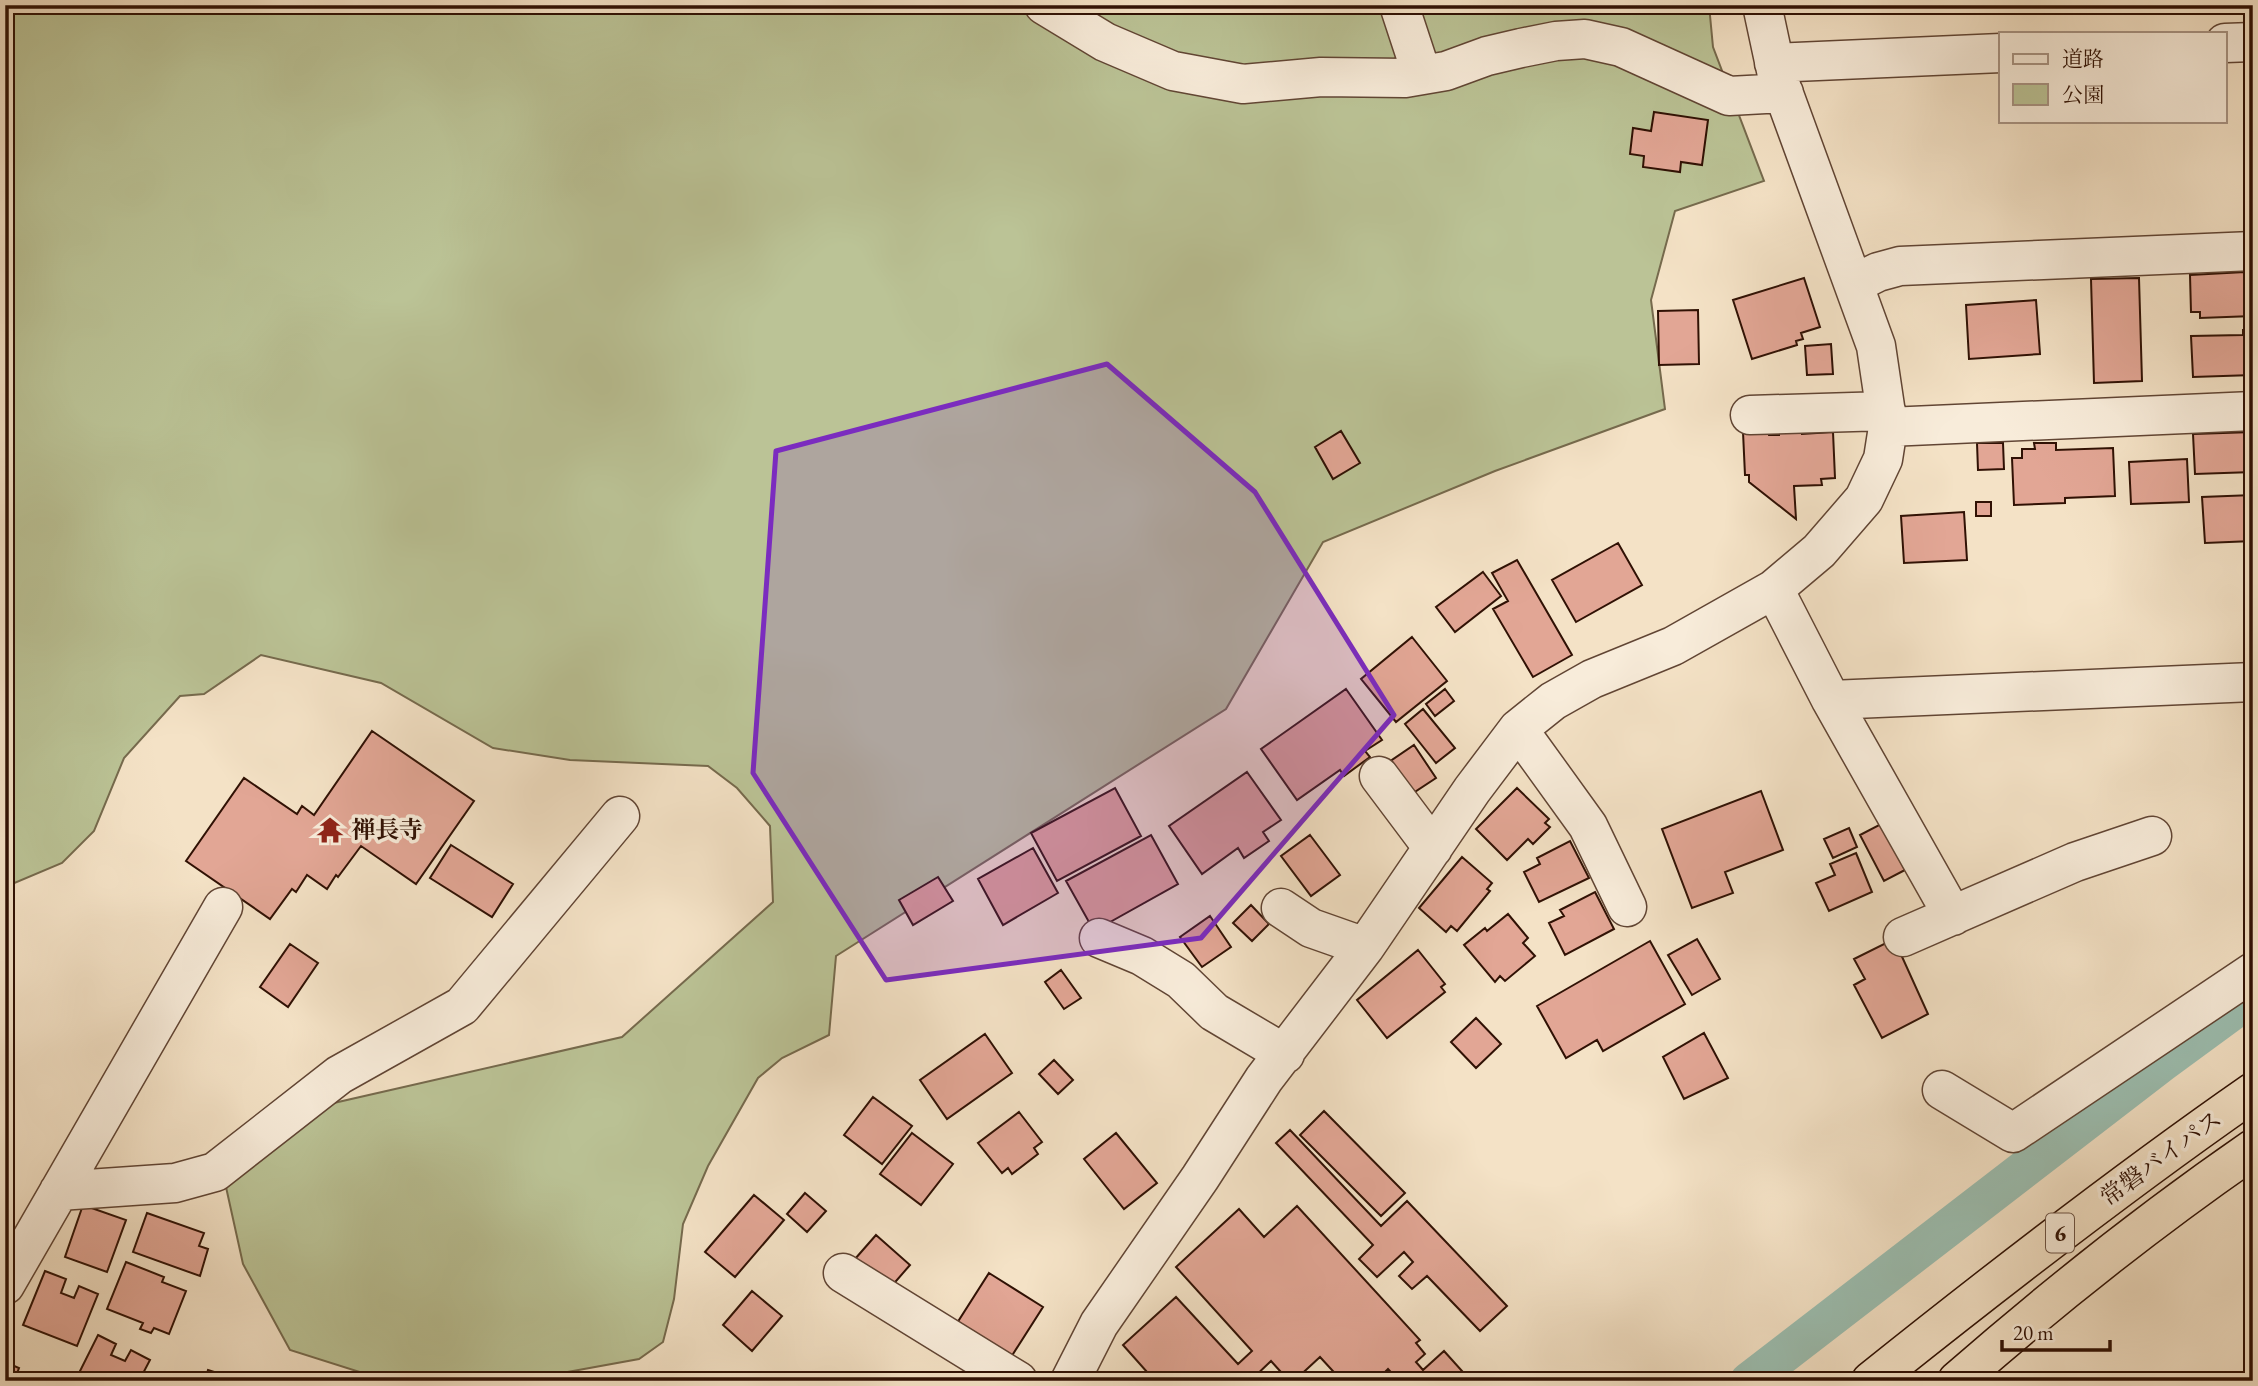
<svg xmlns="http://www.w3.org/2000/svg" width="2258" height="1386" viewBox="0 0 2258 1386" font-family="'EB Garamond','Noto Serif JP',serif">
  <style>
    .green { fill: #bbc396; stroke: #766a4d; stroke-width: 2 }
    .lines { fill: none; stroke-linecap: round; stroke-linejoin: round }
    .canal { stroke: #9cbeb0; stroke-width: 38 }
    .building { fill: #e2a695; stroke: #301104; stroke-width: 2 }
    .minor-casing { stroke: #614534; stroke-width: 41 }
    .highway-casing { stroke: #301104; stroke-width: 41 }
    .path { stroke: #301104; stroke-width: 4.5; stroke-dasharray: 2 3.5; stroke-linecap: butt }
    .minor { stroke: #f8ecda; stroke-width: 38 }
    .highway { stroke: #f4e2c6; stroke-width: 38 }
    .marked { fill: #7b2cbf; fill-opacity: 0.2; stroke: #7b2cbf; stroke-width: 5; stroke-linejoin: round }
    .labels { text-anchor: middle; stroke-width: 7; stroke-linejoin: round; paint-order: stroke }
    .shield { fill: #f8ecda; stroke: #6c5344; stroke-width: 2 }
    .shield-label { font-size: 23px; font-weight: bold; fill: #301104 }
    .poi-label { font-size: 24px; font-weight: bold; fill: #301104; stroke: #f8ecda; text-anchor: start }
    .street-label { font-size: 24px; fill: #301104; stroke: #f8ecda }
  </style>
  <rect width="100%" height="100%" fill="#f4e2c6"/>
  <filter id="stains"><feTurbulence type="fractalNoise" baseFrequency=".00286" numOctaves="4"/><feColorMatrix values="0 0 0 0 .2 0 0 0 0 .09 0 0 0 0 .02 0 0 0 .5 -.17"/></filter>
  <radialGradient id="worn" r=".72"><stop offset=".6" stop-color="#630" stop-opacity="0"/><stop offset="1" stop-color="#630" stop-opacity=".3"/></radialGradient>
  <!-- green -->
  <path class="green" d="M 5,5 L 1709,5 L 1713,47 L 1764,181 L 1675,211 L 1651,300 L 1665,409 L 1495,471 L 1323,542 L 1226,709 L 836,956 L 829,1035 L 782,1058 L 758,1078 L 708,1166 L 683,1224 L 674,1299 L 663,1342 L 639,1359 L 518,1381 L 388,1381 L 290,1350 L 243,1264 L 226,1187 L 312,1108 L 622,1037 L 773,902 L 770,826 L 737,788 L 708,766 L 570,760 L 493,748 L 381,683 L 261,655 L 204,694 L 180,696 L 124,758 L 94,831 L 62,863 L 5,887 Z"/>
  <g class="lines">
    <!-- canal -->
    <path class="canal" d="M 1749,1381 L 2162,1063 L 2237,1008"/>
  </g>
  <!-- building -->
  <path class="building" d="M 1654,112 L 1708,120 L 1702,165 L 1681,162 L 1680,172 L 1643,167 L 1644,156 L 1630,154 L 1633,128 L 1651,131 Z
    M 2245,272 L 2247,280 L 2252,279 L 2253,316 L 2200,318 L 2200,312 L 2191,312 L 2190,275 Z
    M 1804,278 L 1820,327 L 1801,333 L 1803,339 L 1796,341 L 1797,345 L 1752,359 L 1733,300 Z
    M 2139,278 L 2142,381 L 2094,383 L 2091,279 Z
    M 2036,300 L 2040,354 L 1969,359 L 1966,305 Z
    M 1698,310 L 1699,364 L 1659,365 L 1658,311 Z
    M 2243,330 L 2253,330 L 2253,375 L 2193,377 L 2191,336 L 2243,335 Z
    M 1831,344 L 1833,374 L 1807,375 L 1805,346 Z
    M 1802,430 L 1802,434 L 1833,432 L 1835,478 L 1821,479 L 1822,485 L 1794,486 L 1796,519 L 1749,482 L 1749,475 L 1745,475 L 1743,432 L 1768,431 L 1769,435 L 1779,435 L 1779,431 Z
    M 1341,431 L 1360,463 L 1333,479 L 1315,447 Z
    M 2253,432 L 2253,472 L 2195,474 L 2193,434 Z
    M 1977,443 L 2003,443 L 2004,469 L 1978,470 Z
    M 2034,443 L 2056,443 L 2056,450 L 2113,448 L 2115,496 L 2065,498 L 2065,503 L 2014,505 L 2012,458 L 2022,458 L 2022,449 L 2035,449 Z
    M 2187,459 L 2189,502 L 2131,504 L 2129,462 Z
    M 2253,495 L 2253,541 L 2205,543 L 2202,497 Z
    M 1976,502 L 1991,502 L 1991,516 L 1976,516 Z
    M 1964,512 L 1967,560 L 1904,563 L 1901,516 Z
    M 1618,543 L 1642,585 L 1576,622 L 1552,580 Z
    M 1517,560 L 1572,655 L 1533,677 L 1493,609 L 1508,601 L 1492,573 Z
    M 1483,572 L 1501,596 L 1455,632 L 1436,607 Z
    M 1412,637 L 1447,681 L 1396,722 L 1361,679 Z
    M 1346,689 L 1382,740 L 1365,751 L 1370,757 L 1344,776 L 1340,770 L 1297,800 L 1261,749 Z
    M 1445,689 L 1454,701 L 1435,716 L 1426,704 Z
    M 1423,709 L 1455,748 L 1436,763 L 1405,724 Z
    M 372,731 L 474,801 L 416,884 L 361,846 L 338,877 L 336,875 L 327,889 L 307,875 L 296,892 L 292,889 L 270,919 L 186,861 L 244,778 L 297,814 L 302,806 L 314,815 Z
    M 1414,745 L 1436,778 L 1404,799 L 1383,766 Z
    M 1247,772 L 1281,820 L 1263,832 L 1269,841 L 1244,858 L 1238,848 L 1202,874 L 1169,826 Z
    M 1115,788 L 1141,836 L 1057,881 L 1031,833 Z
    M 1517,788 L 1549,819 L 1545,823 L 1550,827 L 1533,844 L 1528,839 L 1507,860 L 1476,829 Z
    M 1761,791 L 1783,850 L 1725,872 L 1733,893 L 1692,908 L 1662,829 Z
    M 1881,824 L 1905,870 L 1884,881 L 1860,835 Z
    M 1849,828 L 1857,847 L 1833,858 L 1824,839 Z
    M 1151,835 L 1178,884 L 1094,931 L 1066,881 Z
    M 1310,835 L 1340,875 L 1311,896 L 1281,856 Z
    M 1570,841 L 1589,878 L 1539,902 L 1524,872 L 1540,864 L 1537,858 Z
    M 451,845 L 513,884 L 492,917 L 430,878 Z
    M 1033,848 L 1058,893 L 1003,925 L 978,879 Z
    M 1856,853 L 1872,892 L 1829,911 L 1816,883 L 1835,875 L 1830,864 Z
    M 1462,857 L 1492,883 L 1487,889 L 1490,891 L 1457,931 L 1451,926 L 1446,932 L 1419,908 Z
    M 938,877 L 953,901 L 913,925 L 899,900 Z
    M 1595,892 L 1614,929 L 1565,955 L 1549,923 L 1564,916 L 1560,910 Z
    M 1251,905 L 1269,924 L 1252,941 L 1233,923 Z
    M 1508,914 L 1528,938 L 1523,943 L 1535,956 L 1505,981 L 1500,976 L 1495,982 L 1464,945 L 1485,928 L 1487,931 Z
    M 1210,916 L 1231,947 L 1202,967 L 1180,937 Z
    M 1697,939 L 1720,979 L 1692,995 L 1668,955 Z
    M 1894,939 L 1928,1014 L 1882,1038 L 1854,985 L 1865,979 L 1854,959 Z
    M 1650,941 L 1685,1004 L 1603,1051 L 1597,1040 L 1566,1058 L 1537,1006 Z
    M 290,944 L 318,963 L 288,1007 L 260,987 Z
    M 1418,950 L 1445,984 L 1441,987 L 1445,992 L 1387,1038 L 1357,1000 Z
    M 1061,970 L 1081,998 L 1064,1009 L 1045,982 Z
    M 1476,1018 L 1501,1044 L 1476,1068 L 1451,1042 Z
    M 1704,1033 L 1728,1078 L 1684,1099 L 1663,1057 Z
    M 985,1034 L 1012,1073 L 947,1119 L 920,1080 Z
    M 1054,1060 L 1073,1080 L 1058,1094 L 1039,1074 Z
    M 873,1097 L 912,1126 L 882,1164 L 844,1135 Z
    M 1324,1111 L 1405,1193 L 1381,1216 L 1300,1135 Z
    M 1019,1112 L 1042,1142 L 1034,1148 L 1038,1154 L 1012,1174 L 1008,1168 L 1002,1173 L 978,1143 Z
    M 1290,1130 L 1381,1226 L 1407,1201 L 1507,1306 L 1480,1331 L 1427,1276 L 1412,1289 L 1399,1276 L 1413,1262 L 1404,1252 L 1377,1277 L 1359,1259 L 1373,1245 L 1276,1143 Z
    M 912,1133 L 953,1164 L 921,1205 L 880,1174 Z
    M 1116,1133 L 1157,1183 L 1124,1209 L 1084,1159 Z
    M 805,1193 L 826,1211 L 807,1232 L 787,1214 Z
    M 754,1195 L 784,1220 L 735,1277 L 705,1252 Z
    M 83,1205 L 126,1220 L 107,1272 L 65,1257 Z
    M 1297,1206 L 1420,1340 L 1416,1343 L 1425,1354 L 1416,1362 L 1423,1370 L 1444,1351 L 1471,1381 L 1399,1381 L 1388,1369 L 1376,1381 L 1342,1381 L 1320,1357 L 1294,1381 L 1289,1381 L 1271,1361 L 1250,1381 L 1155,1381 L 1123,1345 L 1176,1297 L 1238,1364 L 1252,1351 L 1176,1267 L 1239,1209 L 1264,1237 Z
    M 147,1213 L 204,1233 L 199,1246 L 208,1249 L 200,1276 L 133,1252 Z
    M 876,1235 L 910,1265 L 883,1296 L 848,1267 Z
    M 126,1262 L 164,1277 L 162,1282 L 186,1291 L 169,1334 L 154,1328 L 151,1333 L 140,1329 L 143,1323 L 107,1309 Z
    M 45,1271 L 66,1279 L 61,1293 L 74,1298 L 79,1286 L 98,1294 L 77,1346 L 23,1325 Z
    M 989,1273 L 1043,1307 L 1006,1365 L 952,1331 Z
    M 752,1291 L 782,1316 L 752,1351 L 723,1325 Z
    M 98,1335 L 116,1344 L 111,1355 L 125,1361 L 131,1350 L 150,1360 L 139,1381 L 75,1381 Z
    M 5,1362 L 19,1368 L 14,1381 L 5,1381 Z
    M 208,1370 L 242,1381 L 205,1381 Z"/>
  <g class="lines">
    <!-- minor casing -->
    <g class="minor-casing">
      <path id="minor" d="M 1044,5 L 1105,42 L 1173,71 L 1243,84 L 1321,77 L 1405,78 L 1446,71 L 1487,56 L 1521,48 L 1556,41 L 1585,39 L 1621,47 L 1729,96 L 1784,93
        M 1399,5 L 1422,75
        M 2225,43 L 2253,42
        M 1774,63 L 2001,53
        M 1854,284 L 1878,272 L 1900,266 L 2253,251
        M 1750,415 L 1886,411
        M 1888,427 L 2253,411
        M 1774,589 L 1831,700 L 1953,916
        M 1831,700 L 2253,682
        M 1518,729 L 1588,826 L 1627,907
        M 1379,776 L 1433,848
        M 1281,908 L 1311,928 L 1365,947
        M 1903,937 L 2075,862 L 2152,836
        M 1099,938 L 1142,956 L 1181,980 L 1214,1012 L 1285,1054
        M 1942,1090 L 2013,1133 L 2253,972
        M 59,1191 L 175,1183 L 215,1172 L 339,1075 L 462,1006 L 620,816
        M 843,1273 L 1018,1381
        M 5,1285 L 223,907
        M 1070,1381 L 1099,1324 L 1200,1178 L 1264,1079 L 1365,947 L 1472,790 L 1518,729 L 1553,701 L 1592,679 L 1673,646 L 1774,589 L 1819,551 L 1864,499 L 1883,459 L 1888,427 L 1876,346 L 1777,75 L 1762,5"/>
    </g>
    <!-- highway casing -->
    <g class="highway-casing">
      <path id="highway" d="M 1871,1381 C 1996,1281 2122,1183 2253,1092
        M 1957,1381 C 2051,1299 2150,1220 2253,1149"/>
    </g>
    <!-- path -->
    <path class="path" d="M 884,12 L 886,5"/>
    <!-- minor -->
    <use href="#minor" class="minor"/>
    <!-- highway -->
    <use href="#highway" class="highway"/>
  </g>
  <!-- marked area -->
  <path class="marked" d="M 1107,364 L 1255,492 L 1394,715 L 1201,938 L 886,980 L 753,773 L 776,451 Z"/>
  <!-- icons -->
  <defs>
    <g id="temple-bare" transform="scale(2.1)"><path d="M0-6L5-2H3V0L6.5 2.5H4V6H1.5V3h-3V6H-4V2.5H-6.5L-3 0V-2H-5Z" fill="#8f2418" stroke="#f8ecda" stroke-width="2.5" paint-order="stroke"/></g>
  </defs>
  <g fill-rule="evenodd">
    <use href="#temple-bare" x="330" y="830"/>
  </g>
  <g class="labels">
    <!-- shield labels -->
    <rect class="shield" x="2046" y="1213.5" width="28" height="39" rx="5"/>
    <g class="shield-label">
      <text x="2060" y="1241">6</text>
    </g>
    <!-- poi labels -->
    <g class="poi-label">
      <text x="351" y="838">禅長寺</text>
    </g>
    <!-- street labels -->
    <g class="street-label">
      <text transform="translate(2161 1158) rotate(-36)" y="8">常磐バイパス</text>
    </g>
  </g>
  <!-- margin -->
  <rect width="2258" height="1386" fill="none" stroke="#f4e2c6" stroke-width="28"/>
  <rect x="7" y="7" width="2244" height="1372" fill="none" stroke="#301104" stroke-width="3.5"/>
  <rect x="14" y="14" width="2230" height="1358" fill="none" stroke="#301104" stroke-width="2"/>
  <!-- legend -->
  <rect x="1999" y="32" width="228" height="91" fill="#f8ecda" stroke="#a89484" stroke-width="2"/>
  <rect x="2013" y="54" width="35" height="10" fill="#f8ecda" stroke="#a89484" stroke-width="2"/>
  <text x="2062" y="66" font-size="21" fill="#301104">道路</text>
  <rect x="2013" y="84" width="35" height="21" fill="#bbc396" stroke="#a89484" stroke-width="2"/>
  <text x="2062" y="102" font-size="21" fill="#301104">公園</text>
  <!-- scale -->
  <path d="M2002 1340v10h108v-10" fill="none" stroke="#301104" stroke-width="3.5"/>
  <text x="2013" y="1340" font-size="21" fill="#301104" stroke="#f8ecda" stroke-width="5" paint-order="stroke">20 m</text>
  <rect width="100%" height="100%" filter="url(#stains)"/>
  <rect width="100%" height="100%" fill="url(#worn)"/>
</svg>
